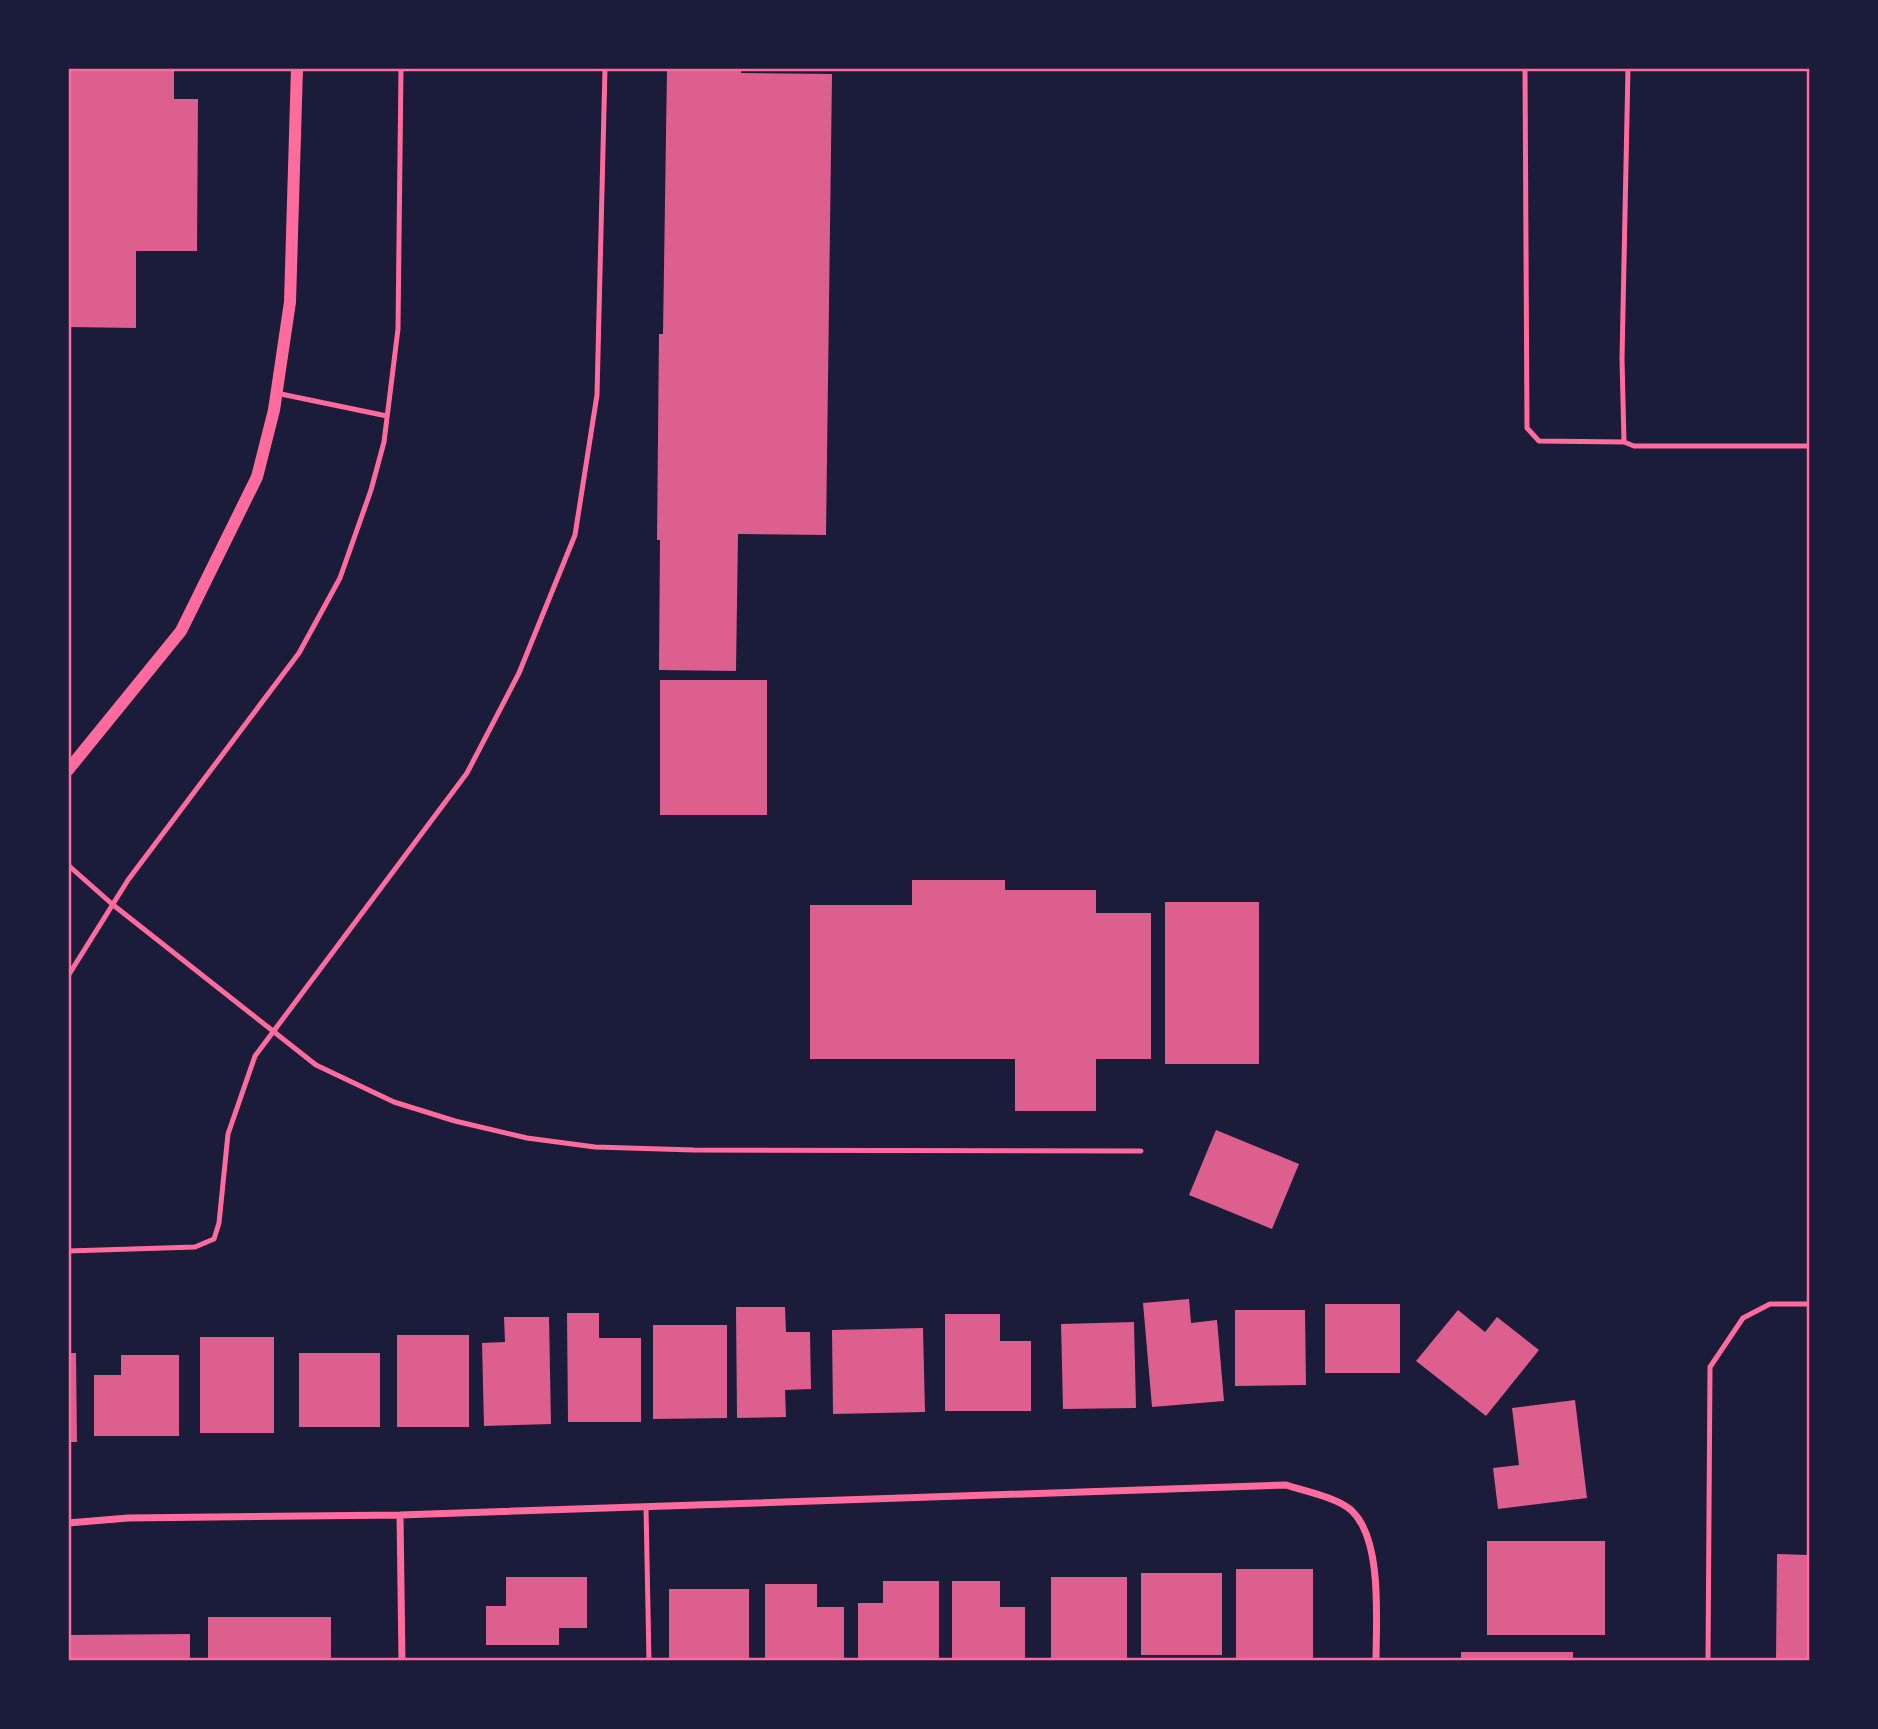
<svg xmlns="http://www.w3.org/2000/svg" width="1878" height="1729" viewBox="0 0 1878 1729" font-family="'Fira Sans Condensed',sans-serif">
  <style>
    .building { fill: #dd5f8e }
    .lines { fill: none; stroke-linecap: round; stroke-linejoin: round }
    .service { stroke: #ff6b9d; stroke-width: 5 }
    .minor { stroke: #ff6b9d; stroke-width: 7 }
    .tertiary { stroke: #ff6b9d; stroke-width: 12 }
    .neatline { fill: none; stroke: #ff6b9d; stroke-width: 2.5 }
  </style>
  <rect width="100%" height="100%" fill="#1b1b3a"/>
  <!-- building -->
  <path class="building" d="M 68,68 L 174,68 L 174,99 L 198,99 L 197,251 L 136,251 L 136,328 L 68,327 Z
    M 667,68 L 741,68 L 741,73 L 832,74 L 826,535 L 738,534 L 736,671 L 659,670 L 660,540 L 657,540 L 659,334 L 663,334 Z
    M 660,680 L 767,680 L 767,815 L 660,815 Z
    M 912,880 L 1005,880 L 1005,890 L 1096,890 L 1096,913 L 1151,913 L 1151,1059 L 1096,1059 L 1096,1111 L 1015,1111 L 1015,1059 L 810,1059 L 810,905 L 912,905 Z
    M 1165,902 L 1259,902 L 1259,1064 L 1165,1064 Z
    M 1216,1130 L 1299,1164 L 1272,1229 L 1189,1195 Z
    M 1189,1299 L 1191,1323 L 1217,1320 L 1224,1401 L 1152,1407 L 1143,1303 Z
    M 1325,1304 L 1400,1304 L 1400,1373 L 1325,1373 Z
    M 736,1307 L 785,1307 L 786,1332 L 810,1332 L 811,1389 L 785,1390 L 786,1417 L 737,1418 Z
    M 1235,1310 L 1305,1310 L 1306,1385 L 1235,1386 Z
    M 1458,1310 L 1485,1332 L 1497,1317 L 1539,1350 L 1486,1416 L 1416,1361 Z
    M 567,1313 L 599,1313 L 599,1338 L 641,1338 L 641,1422 L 568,1422 Z
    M 945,1314 L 1000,1314 L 1000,1341 L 1031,1341 L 1031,1411 L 945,1411 Z
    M 504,1317 L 549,1317 L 551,1424 L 484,1426 L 482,1343 L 505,1342 Z
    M 1134,1322 L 1136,1408 L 1063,1409 L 1061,1324 Z
    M 653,1325 L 727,1325 L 727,1418 L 653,1419 Z
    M 923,1328 L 925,1412 L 833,1414 L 832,1330 Z
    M 397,1335 L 469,1335 L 469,1427 L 397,1427 Z
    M 200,1337 L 274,1337 L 274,1433 L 200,1433 Z
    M 68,1353 L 76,1353 L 77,1442 L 68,1442 Z
    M 299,1353 L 380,1353 L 380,1427 L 299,1427 Z
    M 121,1355 L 179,1355 L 179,1436 L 94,1436 L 94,1375 L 121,1375 Z
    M 1575,1400 L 1587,1498 L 1498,1509 L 1493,1468 L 1519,1465 L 1512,1408 Z
    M 1487,1541 L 1605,1541 L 1605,1635 L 1487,1635 Z
    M 1777,1554 L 1810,1555 L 1810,1661 L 1776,1661 Z
    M 1236,1569 L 1313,1569 L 1313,1661 L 1236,1661 Z
    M 1141,1573 L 1222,1573 L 1222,1655 L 1141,1655 Z
    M 506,1577 L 587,1577 L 587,1628 L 559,1628 L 559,1645 L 486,1645 L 486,1606 L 506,1606 Z
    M 1051,1577 L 1127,1577 L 1127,1661 L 1051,1661 Z
    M 883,1581 L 939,1581 L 939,1661 L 858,1661 L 858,1603 L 883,1603 Z
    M 952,1581 L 1000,1581 L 1000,1607 L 1025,1607 L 1025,1661 L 952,1661 Z
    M 765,1584 L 817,1584 L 817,1607 L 844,1607 L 844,1661 L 765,1661 Z
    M 669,1589 L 749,1589 L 749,1661 L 669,1661 Z
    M 208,1617 L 331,1617 L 331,1661 L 208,1661 Z
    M 190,1634 L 190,1661 L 68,1661 L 68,1635 Z
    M 1461,1652 L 1573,1652 L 1573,1661 L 1461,1661 Z"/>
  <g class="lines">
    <!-- service -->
    <path class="service" d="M 1525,68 L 1527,428 L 1539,441 L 1624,442
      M 1628,68 L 1622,359 L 1624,442 L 1634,446 L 1810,446
      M 276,393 L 387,416
      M 68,865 L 112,904 L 316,1065 L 394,1102 L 455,1121 L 527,1138 L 595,1147 L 694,1150 L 1141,1151
      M 68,976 L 128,880 L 299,653 L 340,578 L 371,490 L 384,442 L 398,329 L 401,68
      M 68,1251 L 195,1247 L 214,1239 L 219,1223 L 228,1134 L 255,1056 L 467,773 L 519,673 L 575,535 L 597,395 L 605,68
      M 646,1507 L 649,1661
      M 1708,1661 L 1710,1367 L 1743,1318 L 1770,1304 L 1810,1304"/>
    <!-- minor -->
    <path class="minor" d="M 400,1515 L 402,1661
      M 68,1523 L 128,1518 L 400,1515 L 1286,1485 C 1304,1491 1336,1497 1351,1510 C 1383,1539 1376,1621 1376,1661"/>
    <!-- tertiary -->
    <path class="tertiary" d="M 68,770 L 181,631 L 257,477 L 274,410 L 290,302 L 297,68"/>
  </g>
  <!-- border -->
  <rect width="1878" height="1729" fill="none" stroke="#1b1b3a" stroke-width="140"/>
  <rect x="70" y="70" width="1738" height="1589" class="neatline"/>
</svg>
